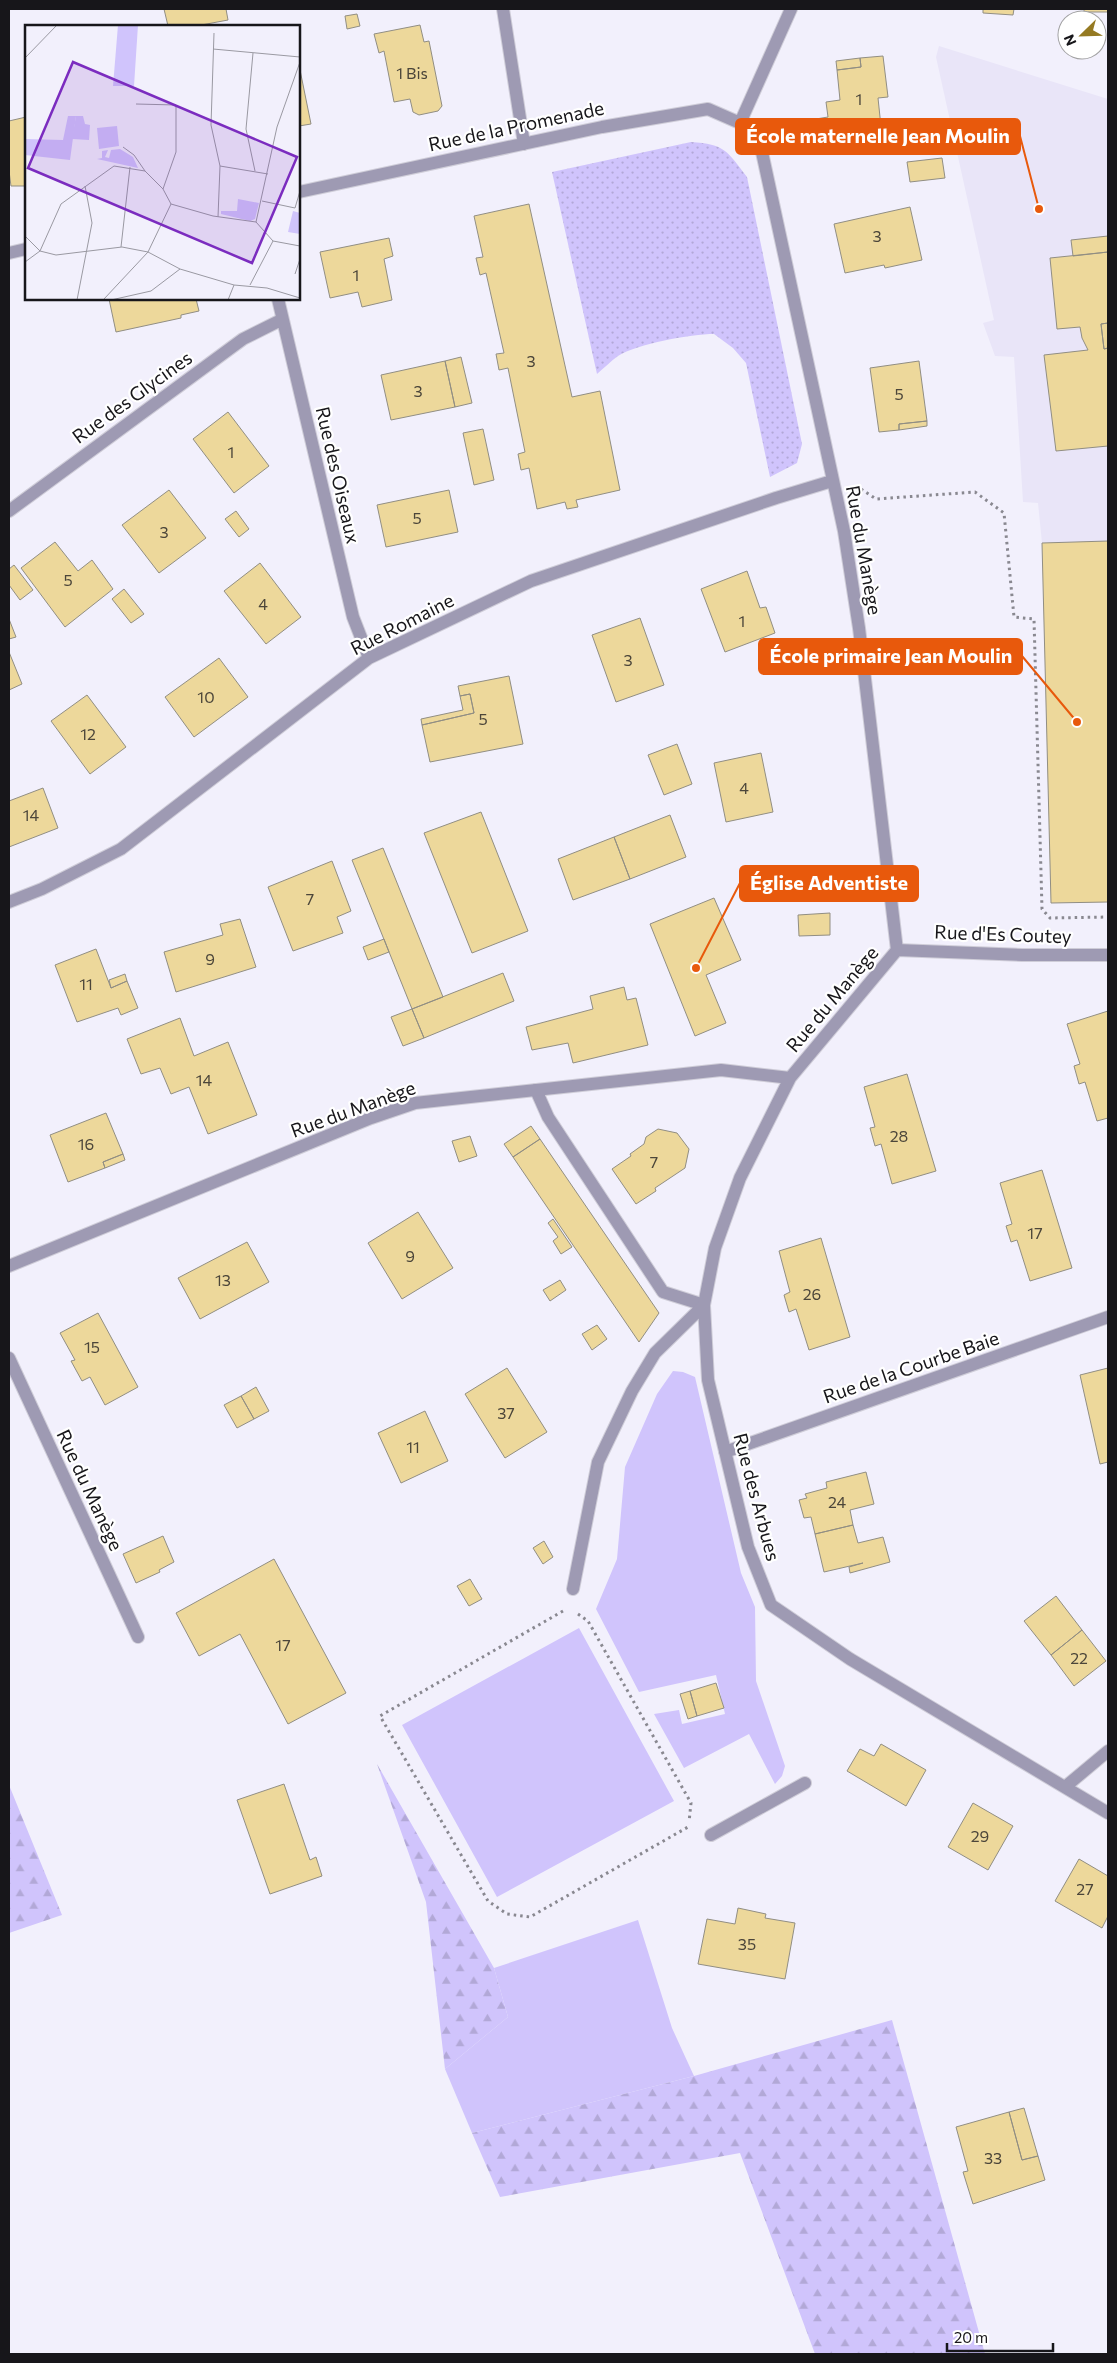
<svg xmlns="http://www.w3.org/2000/svg" width="1117" height="2363" viewBox="0 0 1117 2363" font-family="Commissioner,sans-serif">
  <style>
    .built { fill: #e9e5f8 }
    .green { fill: #d0c4fc }
    .forest { fill: url(#forest-firs) }
    .park { fill: url(#park-dots) }
    .building { fill: #edd89b; stroke: #918e83 }
    .lines { fill: none; stroke-linecap: round; stroke-linejoin: round }
    .service-casing { stroke: #cfcdd8; stroke-width: 14 }
    .minor-casing { stroke: #cfcdd8; stroke-width: 14 }
    .path { stroke: #898890; stroke-width: 3; stroke-dasharray: 2.5 4; stroke-linecap: butt }
    .service { stroke: #9e9ab3; stroke-width: 12 }
    .minor { stroke: #9e9ab3; stroke-width: 12 }
    .labels { text-anchor: middle; stroke-width: 4.5; stroke-linejoin: round; paint-order: stroke }
    .number-label { font-size: 16px; fill: #4c463a }
    .street-label { font-size: 19px; fill: #17161a; stroke: #fff }
    .inset-road { fill: none; stroke: #9a99a2; stroke-width: 1 }
    .view { fill: #7b2cbf; fill-opacity: 0.15; stroke: #7b2cbf; stroke-width: 2.5 }
    .inset-edge { fill: none; stroke: #17161a; stroke-width: 2.5 }
    .leader { fill: none; stroke: #e8590c; stroke-width: 2 }
    .callout-dot { fill: #e8590c; stroke: #fff; stroke-width: 2 }
    .callout { fill: #e8590c; stroke: #e8590c; stroke-width: 2 }
    .callout-label { font-size: 20px; text-anchor: middle; font-weight: bold; fill: #fff }
  </style>
  <defs>
    <pattern id="forest-firs" width="22" height="20" patternUnits="userSpaceOnUse" patternTransform="scale(1.25)"><rect width="22" height="20" fill="#d0c4fc"/><path d="M5 1l3.5 6h-7zM16 11l3.5 6h-7z" fill="#b2a8d7"/></pattern>
    <pattern id="park-dots" width="8" height="8" patternUnits="userSpaceOnUse" patternTransform="scale(1.25)"><rect width="8" height="8" fill="#d0c4fc"/><path d="M2 2h.1M6 6h.1" fill="none" stroke="#b2a8d7" stroke-width="1.8" stroke-linecap="round"/></pattern>
  </defs>
  <rect width="100%" height="100%" fill="#f2f0fc"/>
  <!-- built -->
  <path class="built" d="M 939,46 L 1108,99 L 1108,902 L 1051,903 L 1042,543 L 1038,503 L 1023,502 L 1014,357 L 995,356 L 983,323 L 994,320 L 936,57 Z"/>
  <!-- green -->
  <path class="green" d="M 673,1371 L 683,1372 L 695,1377 L 741,1573 L 755,1607 L 756,1681 L 785,1766 L 782,1776 L 775,1784 L 749,1734 L 684,1768 L 654,1714 L 679,1710 L 682,1724 L 725,1714 L 716,1675 L 639,1692 L 596,1609 L 617,1559 L 625,1467 L 657,1394 Z
    M 579,1628 L 674,1801 L 497,1897 L 402,1725 Z
    M 638,1920 L 672,2028 L 694,2076 L 472,2133 L 445,2069 L 508,2017 L 494,1968 Z"/>
  <!-- forest -->
  <path class="forest" d="M 377,1764 L 494,1968 L 508,2017 L 445,2069 L 426,1902 Z
    M 9,1785 L 62,1915 L 9,1933 Z
    M 892,2020 L 985,2354 L 815,2354 L 740,2153 L 500,2197 L 472,2133 L 694,2076 Z"/>
  <!-- park -->
  <path class="park" d="M 691,142 C 725,144 727,151 747,177 L 802,444 L 797,463 L 770,477 L 746,363 L 733,348 L 714,334 C 691,334 637,344 618,356 C 611,361 604,368 597,374 L 552,172 Z"/>
  <!-- building -->
  <path class="building" d="M 164,9 L 226,9 L 228,20 L 196,26 L 168,26 Z
    M 983,9 L 1014,9 L 1013,15 L 983,13 Z
    M 1084,9 L 1108,9 L 1108,12 L 1084,12 Z
    M 357,14 L 360,26 L 347,29 L 345,16 Z
    M 420,25 L 424,42 L 429,41 L 442,106 L 438,111 L 419,115 L 413,112 L 410,99 L 394,102 L 384,51 L 379,53 L 374,34 Z
    M 883,56 L 888,97 L 878,98 L 882,136 L 820,143 L 816,119 L 828,117 L 826,102 L 840,100 L 837,70 L 861,67 L 860,58 Z
    M 860,58 L 861,67 L 837,70 L 836,61 Z
    M 299,65 L 311,124 L 299,126 Z
    M 26,117 L 26,186 L 11,186 L 9,171 L 9,121 Z
    M 942,158 L 945,178 L 910,182 L 907,162 Z
    M 529,204 L 572,397 L 600,391 L 620,490 L 576,500 L 578,507 L 567,509 L 565,502 L 537,509 L 529,468 L 521,470 L 518,454 L 525,452 L 508,368 L 499,370 L 496,354 L 504,353 L 486,273 L 480,275 L 476,258 L 483,257 L 474,216 Z
    M 910,207 L 922,260 L 885,268 L 884,265 L 845,273 L 834,224 Z
    M 1108,236 L 1108,252 L 1073,256 L 1071,240 Z
    M 389,238 L 393,256 L 384,259 L 392,300 L 362,307 L 358,292 L 330,298 L 320,252 Z
    M 1108,252 L 1108,323 L 1101,324 L 1104,349 L 1108,348 L 1108,446 L 1056,451 L 1044,355 L 1088,350 L 1082,338 L 1080,327 L 1057,329 L 1050,258 Z
    M 109,299 L 196,299 L 199,311 L 181,315 L 181,318 L 116,332 Z
    M 1108,323 L 1108,348 L 1104,349 L 1101,324 Z
    M 461,357 L 472,403 L 455,407 L 445,361 Z
    M 445,361 L 455,407 L 391,420 L 381,375 Z
    M 919,361 L 927,421 L 899,424 L 899,430 L 879,432 L 870,368 Z
    M 228,412 L 269,466 L 234,493 L 193,439 Z
    M 927,421 L 927,426 L 899,430 L 899,424 Z
    M 483,429 L 494,480 L 474,485 L 463,433 Z
    M 169,490 L 206,538 L 159,573 L 122,525 Z
    M 449,490 L 458,532 L 386,547 L 377,505 Z
    M 236,511 L 249,529 L 239,537 L 225,519 Z
    M 1108,541 L 1108,902 L 1051,903 L 1042,543 Z
    M 55,542 L 78,571 L 92,560 L 113,589 L 65,627 L 21,568 Z
    M 260,563 L 301,617 L 266,644 L 224,591 Z
    M 14,565 L 33,590 L 20,600 L 9,585 L 9,569 Z
    M 747,571 L 760,608 L 766,607 L 775,633 L 725,652 L 701,589 Z
    M 124,589 L 144,614 L 131,623 L 112,599 Z
    M 640,618 L 664,685 L 616,702 L 592,635 Z
    M 9,619 L 16,637 L 9,639 Z
    M 9,652 L 22,684 L 9,690 Z
    M 219,658 L 248,697 L 194,737 L 165,697 Z
    M 509,676 L 523,744 L 430,762 L 422,725 L 474,713 L 470,694 L 460,696 L 458,686 Z
    M 470,694 L 474,713 L 422,725 L 421,719 L 463,710 L 460,696 Z
    M 87,695 L 126,747 L 90,774 L 51,721 Z
    M 677,744 L 692,784 L 664,795 L 648,755 Z
    M 761,753 L 773,812 L 726,822 L 714,763 Z
    M 43,788 L 58,828 L 9,847 L 9,801 Z
    M 481,812 L 528,931 L 472,953 L 424,833 Z
    M 670,815 L 686,857 L 630,879 L 614,837 Z
    M 614,837 L 630,879 L 573,900 L 558,859 Z
    M 383,848 L 443,997 L 412,1009 L 352,860 Z
    M 332,861 L 351,911 L 337,917 L 343,933 L 293,951 L 268,887 Z
    M 714,898 L 741,960 L 706,975 L 726,1023 L 695,1036 L 650,924 Z
    M 830,913 L 830,935 L 799,936 L 798,915 Z
    M 240,919 L 256,967 L 176,992 L 164,952 L 223,935 L 220,924 Z
    M 384,939 L 389,952 L 368,960 L 363,947 Z
    M 96,949 L 111,988 L 127,981 L 138,1008 L 121,1015 L 118,1008 L 77,1022 L 55,965 Z
    M 503,973 L 514,1001 L 424,1038 L 412,1009 Z
    M 125,974 L 127,981 L 111,988 L 109,980 Z
    M 624,987 L 627,1000 L 636,998 L 648,1045 L 573,1063 L 568,1043 L 532,1050 L 526,1027 L 593,1009 L 590,996 Z
    M 412,1009 L 424,1038 L 403,1046 L 391,1017 Z
    M 1108,1011 L 1108,1118 L 1097,1121 L 1085,1082 L 1079,1084 L 1074,1066 L 1080,1064 L 1067,1024 Z
    M 180,1018 L 194,1056 L 228,1042 L 257,1115 L 208,1134 L 189,1087 L 171,1094 L 160,1068 L 141,1074 L 127,1039 Z
    M 907,1074 L 936,1171 L 892,1184 L 881,1144 L 875,1146 L 870,1128 L 875,1127 L 864,1087 Z
    M 106,1113 L 123,1154 L 103,1162 L 105,1168 L 68,1182 L 50,1135 Z
    M 531,1126 L 540,1139 L 513,1157 L 504,1144 Z
    M 658,1129 L 677,1133 L 689,1149 L 685,1168 L 655,1188 L 656,1191 L 636,1204 L 612,1169 L 631,1156 L 630,1154 L 644,1144 L 646,1137 Z
    M 470,1136 L 477,1156 L 459,1162 L 452,1141 Z
    M 540,1139 L 659,1313 L 639,1342 L 513,1157 Z
    M 123,1154 L 125,1160 L 105,1168 L 103,1162 Z
    M 1042,1170 L 1072,1268 L 1030,1281 L 1017,1240 L 1011,1242 L 1006,1226 L 1012,1224 L 1000,1183 Z
    M 418,1212 L 453,1268 L 402,1299 L 368,1243 Z
    M 553,1219 L 572,1247 L 561,1254 L 553,1241 L 558,1237 L 548,1223 Z
    M 821,1238 L 850,1337 L 809,1350 L 796,1309 L 789,1312 L 784,1295 L 790,1292 L 779,1251 Z
    M 247,1242 L 269,1282 L 200,1319 L 178,1278 Z
    M 560,1280 L 566,1290 L 550,1301 L 543,1290 Z
    M 98,1313 L 138,1387 L 105,1405 L 90,1377 L 82,1381 L 71,1361 L 75,1360 L 60,1333 Z
    M 597,1325 L 607,1339 L 592,1350 L 582,1334 Z
    M 507,1368 L 547,1432 L 505,1458 L 465,1394 Z
    M 1108,1368 L 1108,1462 L 1100,1464 L 1080,1375 Z
    M 256,1387 L 269,1411 L 254,1419 L 241,1396 Z
    M 241,1396 L 254,1419 L 237,1428 L 224,1405 Z
    M 425,1411 L 448,1461 L 401,1483 L 378,1433 Z
    M 866,1472 L 874,1504 L 850,1510 L 853,1525 L 815,1534 L 811,1517 L 804,1518 L 799,1500 L 807,1498 L 805,1494 L 827,1488 L 826,1482 Z
    M 853,1525 L 858,1543 L 883,1537 L 890,1562 L 850,1573 L 849,1567 L 863,1563 L 824,1572 L 815,1534 Z
    M 163,1536 L 174,1562 L 159,1570 L 160,1572 L 136,1583 L 123,1554 Z
    M 544,1541 L 553,1557 L 543,1564 L 533,1548 Z
    M 274,1559 L 346,1693 L 288,1724 L 240,1634 L 199,1656 L 176,1613 Z
    M 470,1579 L 482,1599 L 469,1606 L 457,1586 Z
    M 1056,1596 L 1082,1630 L 1051,1655 L 1024,1621 Z
    M 1082,1630 L 1106,1661 L 1074,1686 L 1051,1655 Z
    M 716,1683 L 724,1708 L 697,1716 L 690,1691 Z
    M 690,1691 L 697,1716 L 688,1719 L 680,1694 Z
    M 881,1744 L 926,1770 L 906,1806 L 847,1771 L 860,1749 L 874,1756 Z
    M 284,1784 L 310,1860 L 316,1857 L 322,1876 L 270,1894 L 237,1800 Z
    M 973,1803 L 1013,1826 L 988,1870 L 948,1847 Z
    M 1079,1859 L 1108,1876 L 1108,1916 L 1102,1928 L 1055,1901 Z
    M 738,1908 L 766,1914 L 765,1918 L 795,1923 L 785,1979 L 698,1964 L 707,1919 L 735,1924 Z
    M 1024,2108 L 1038,2156 L 1022,2160 L 1009,2112 Z
    M 1009,2112 L 1022,2160 L 1038,2156 L 1045,2180 L 973,2204 L 963,2172 L 968,2171 L 956,2127 Z"/>
  <g class="lines">
    <!-- service casing -->
    <g class="service-casing">
      <path id="service" d="M 536,1090 L 548,1117 L 663,1292 L 704,1305
        M 711,1835 L 805,1783"/>
    </g>
    <!-- minor casing -->
    <g class="minor-casing">
      <path id="minor" d="M 503,9 L 524,144
        M 740,123 L 791,9
        M 299,192 L 602,127 L 708,109 L 740,123 L 760,143 L 844,531 L 859,628 L 897,950 L 790,1078 L 740,1178 L 715,1248 L 704,1305 L 708,1380 L 748,1547 L 771,1605 L 850,1659 L 1108,1813
        M 9,253 L 26,249
        M 278,299 L 353,617 L 369,658
        M 9,511 L 243,339 L 281,320
        M 9,902 L 42,889 L 121,849 L 369,658 L 531,581 L 776,498 L 832,481
        M 897,950 L 1022,955 L 1108,955
        M 9,1266 L 371,1118 L 415,1103 L 721,1070 L 790,1078
        M 9,1358 L 138,1637
        M 725,1452 L 1108,1317
        M 573,1589 L 598,1462 L 632,1391 L 655,1353 L 704,1305
        M 1065,1787 L 1108,1751"/>
    </g>
    <!-- path -->
    <path class="path" d="M 861,489 L 876,499 L 975,492 L 1004,513 L 1014,617 L 1034,619 L 1042,909 L 1050,918 L 1108,917
      M 563,1611 L 380,1716 L 488,1901 L 507,1914 L 530,1917 L 688,1827
      M 578,1614 L 588,1621 L 691,1803 L 689,1822"/>
    <!-- service -->
    <use href="#service" class="service"/>
    <!-- minor -->
    <use href="#minor" class="minor"/>
  </g>
  <g class="labels">
    <!-- number labels -->
    <g class="number-label">
      <text x="412" y="79">1 Bis</text>
      <text x="859" y="105">1</text>
      <text x="877" y="242">3</text>
      <text x="356" y="281">1</text>
      <text x="531" y="367">3</text>
      <text x="418" y="397">3</text>
      <text x="899" y="400">5</text>
      <text x="231" y="458">1</text>
      <text x="417" y="524">5</text>
      <text x="164" y="538">3</text>
      <text x="68" y="586">5</text>
      <text x="263" y="610">4</text>
      <text x="742" y="627">1</text>
      <text x="628" y="666">3</text>
      <text x="206" y="703">10</text>
      <text x="483" y="725">5</text>
      <text x="88" y="740">12</text>
      <text x="744" y="794">4</text>
      <text x="31" y="821">14</text>
      <text x="310" y="905">7</text>
      <text x="210" y="965">9</text>
      <text x="86" y="990">11</text>
      <text x="204" y="1086">14</text>
      <text x="899" y="1142">28</text>
      <text x="86" y="1150">16</text>
      <text x="654" y="1168">7</text>
      <text x="1035" y="1239">17</text>
      <text x="410" y="1262">9</text>
      <text x="223" y="1286">13</text>
      <text x="812" y="1300">26</text>
      <text x="92" y="1353">15</text>
      <text x="506" y="1419">37</text>
      <text x="413" y="1453">11</text>
      <text x="837" y="1508">24</text>
      <text x="283" y="1651">17</text>
      <text x="1079" y="1664">22</text>
      <text x="980" y="1842">29</text>
      <text x="1085" y="1895">27</text>
      <text x="747" y="1950">35</text>
      <text x="993" y="2164">33</text>
    </g>
    <!-- street labels -->
    <g class="street-label">
      <text transform="translate(516 126) rotate(-12)" y="7">Rue de la Promenade</text>
      <text transform="translate(132 397) rotate(-36)" y="7">Rue des Glycines</text>
      <text transform="translate(338 475) rotate(77)" y="7">Rue des Oiseaux</text>
      <text transform="translate(864 550) rotate(80)" y="7">Rue du Manège</text>
      <text transform="translate(402 624) rotate(-27)" y="7">Rue Romaine</text>
      <text transform="translate(1003 934) rotate(2)" y="7">Rue d'Es Coutey</text>
      <text transform="translate(832 999) rotate(-50)" y="7">Rue du Manège</text>
      <text transform="translate(353 1109) rotate(-20)" y="7">Rue du Manège</text>
      <text transform="translate(911 1367) rotate(-19)" y="7">Rue de la Courbe Baie</text>
      <text transform="translate(90 1490) rotate(65)" y="7">Rue du Manège</text>
      <text transform="translate(757 1497) rotate(75)" y="7">Rue des Arbues</text>
    </g>
  </g>
  <!-- overview -->
  <g transform="translate(25 25)">
    <rect width="275" height="275" fill="#f2f0fc"/>
    <path d="M 51,91 L 58,91 L 60,99 L 65,100 L 64,115 L 47,114 ZM 92,101 L 94,121 L 74,124 L 72,103 ZM 95,124 L 108,132 L 113,143 L 72,134 L 77,133 L 77,126 L 83,125 L 80,132 L 84,133 L 86,125 ZM 268,186 L 275,188 L 275,209 L 263,207 Z" fill="#d0c4fc"/>
    <path d="M 93,0 L 113,0 L 109,61 L 88,61 ZM 43,91 L 51,91 L 45,135 L 0,130 L 0,114 L 38,115 Z" fill="#d0c4fc"/>
    <path d="M 213,174 L 234,178 L 230,194 L 225,196 L 196,189 L 196,186 L 212,186 Z" fill="#d0c4fc"/>
    <path class="inset-road" d="M 189,8 L 186,100 L 195,141 L 193,192M 188,24 L 275,32M 228,28 L 221,104 L 230,146M 0,33 L 32,0M 111,79 L 151,80 L 151,127 L 138,164M 98,122 L 109,130 L 120,146M 195,141 L 243,149M 237,176 L 270,183 L 275,166M 231,197 L 252,102 L 275,37M 0,211 L 15,226 L 31,230 L 97,222 L 123,227 L 155,244 L 209,260 L 242,263 L 275,273M 96,222 L 105,142M 0,237 L 15,226 L 36,179 L 89,141 L 120,146 L 138,164 L 146,179 L 188,191 L 231,197 L 248,216 L 275,221M 270,249 L 275,234M 225,260 L 248,216M 79,274 L 123,227 L 146,179M 52,275 L 67,198 L 60,161M 86,275 L 126,266 L 155,244M 203,275 L 209,260"/>
    <path class="view" d="M 48,37 L 272,132 L 227,238 L 3,143 Z"/>
    <rect width="275" height="275" class="inset-edge"/>
  </g>
  <!-- callouts -->
  <path class="leader" d="M1039 209L1020 136M1077 722L1022 656M696 968L740 883"/>
  <g class="callout-dot">
    <circle cx="1039" cy="209" r="5"/>
    <circle cx="1077" cy="722" r="5"/>
    <circle cx="696" cy="968" r="5"/>
  </g>
  <g class="callout">
    <rect x="736" y="119" width="284" height="35" rx="5"/>
    <rect x="759" y="639" width="263" height="35" rx="5"/>
    <rect x="740" y="866" width="178" height="35" rx="5"/>
  </g>
  <g class="callout-label">
    <text x="878" y="143">École maternelle Jean Moulin</text>
    <text x="891" y="663">École primaire Jean Moulin</text>
    <text x="829" y="890">Église Adventiste</text>
  </g>
  <!-- border -->
  <rect width="1117" height="2363" fill="none" stroke="#17161a" stroke-width="20"/>
  <!-- north arrow -->
  <g transform="translate(1082 35) rotate(247)"><circle r="24" fill="#ffffff" stroke="#a2a2a3"/>
  <path d="M0-4L9 19L0 12L-9 19Z" fill="#957a22"/>
  <text y="-8" font-size="14" font-weight="bold" text-anchor="middle" fill="#17161a">N</text>
  </g>
  <!-- scale -->
  <path d="M947 2343v8h106v-8" fill="none" stroke="#17161a" stroke-width="2.5"/>
  <text x="954" y="2343" font-size="15" fill="#17161a" stroke="#ffffff" stroke-width="4" paint-order="stroke">20 m</text>
</svg>
